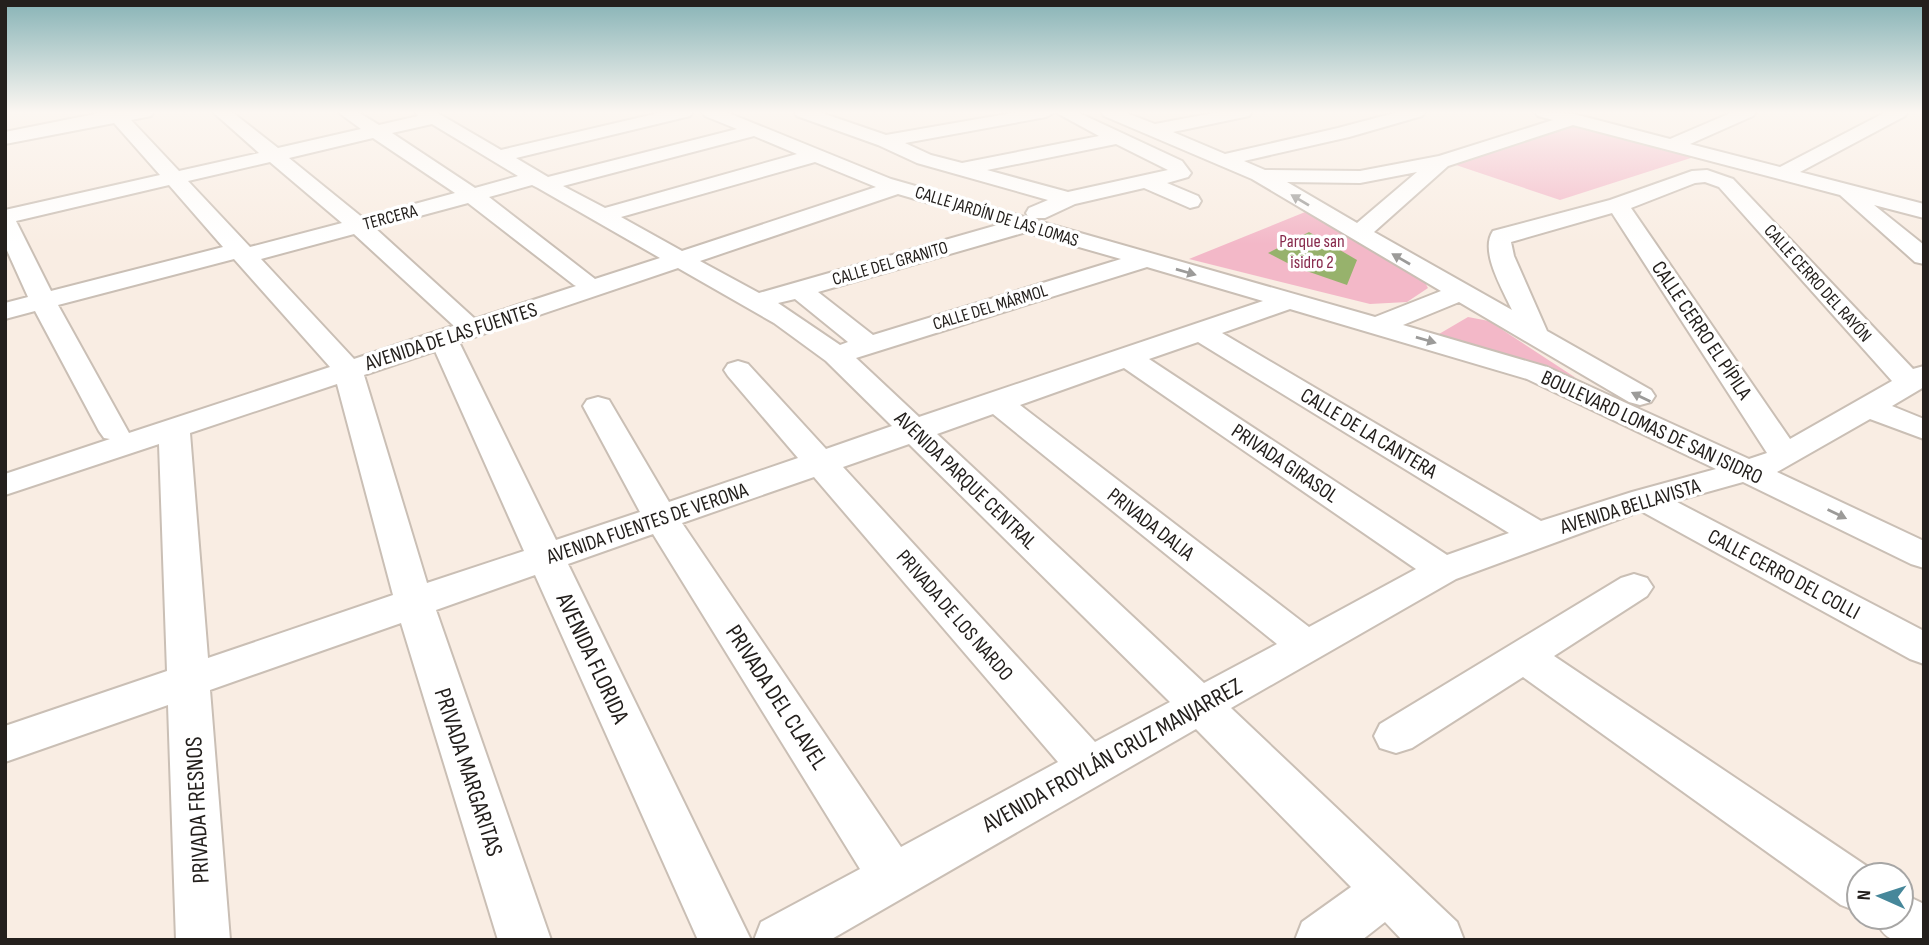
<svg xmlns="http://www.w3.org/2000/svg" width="1929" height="945" viewBox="0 0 1929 945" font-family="'Sofia Sans Condensed',sans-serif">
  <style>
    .green { fill: #f3b8c8 }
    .water { fill: #97b26c }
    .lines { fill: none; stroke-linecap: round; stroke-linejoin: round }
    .minor-casing { stroke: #cabfb5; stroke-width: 4 }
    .minor { fill: #fff; fill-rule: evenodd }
    .oneway { fill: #9c9b99 }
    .labels { text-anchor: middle; stroke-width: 7; stroke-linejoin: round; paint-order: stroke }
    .far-street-label { font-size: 18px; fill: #24201d; stroke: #fff }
    .far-park-label { font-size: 18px; fill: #882b4d; stroke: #fff }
    .street-label { font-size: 21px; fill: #24201d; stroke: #fff }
    .near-street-label { font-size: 24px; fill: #24201d; stroke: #fff }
  </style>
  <rect width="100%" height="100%" fill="#f9ede3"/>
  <!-- green -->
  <path class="green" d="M 1568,120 L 1697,156 L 1560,200 L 1456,165 Z
    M 1315,208 L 1420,273 L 1428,288 L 1407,302 L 1370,304 L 1189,259 Z
    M 1468,317 L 1489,321 L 1576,378 L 1456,342 L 1439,334 Z"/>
  <!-- water -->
  <path class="water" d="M 1309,232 L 1357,260 L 1347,285 L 1295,267 L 1268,253 Z"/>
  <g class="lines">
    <!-- minor casing -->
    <g class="minor-casing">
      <path id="minor" d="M 105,112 L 154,112 L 151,116 L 131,120 L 179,171 L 259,153 L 213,112 L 232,112 L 278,148 L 361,129 L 338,112 L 358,112 L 379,125 L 418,116 L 415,112 L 436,112 L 501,150 L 663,112 L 693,112 L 690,116 L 516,158 L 548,177 L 737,129 L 705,116 L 702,112 L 726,112 L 891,179 L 1375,317 L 1441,291 L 1252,179 L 1104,116 L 1101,112 L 1124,112 L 1155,124 L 1219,112 L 1252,112 L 1249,116 L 1173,132 L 1225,154 L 1338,128 L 1398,112 L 1425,112 L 1422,116 L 1349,137 L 1244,161 L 1265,170 L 1360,171 L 1439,156 L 1553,120 L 1538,116 L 1535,112 L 1574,114 L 1670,139 L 1733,112 L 1756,112 L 1753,116 L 1690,144 L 1780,167 L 1886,112 L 1908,112 L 1905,116 L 1800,172 L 1924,204 L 1924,218 L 1874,205 L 1924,245 L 1924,264 L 1915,262 L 1840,195 L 1573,125 L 1448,166 L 1374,232 L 1512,310 C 1503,290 1479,251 1493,231 L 1610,200 L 1692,171 L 1707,170 L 1733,179 L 1913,369 L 1924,366 L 1924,387 L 1892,406 L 1924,419 L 1924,439 L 1870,419 L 1777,472 L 1924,541 L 1924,568 L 1911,564 L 1743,482 L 1675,501 L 1924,631 L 1924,664 L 1910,659 L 1641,511 L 1456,579 L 1231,708 L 1457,922 L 1464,940 L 1402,940 L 1385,922 L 1362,940 L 1295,940 L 1302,922 L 1351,887 L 1196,729 L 830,940 L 754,940 L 761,922 L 860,869 L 653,534 L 568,564 L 751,940 L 698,940 L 535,575 L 436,610 L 551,940 L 498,940 L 401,623 L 210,690 L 230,940 L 176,940 L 168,705 L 5,762 L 5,726 L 167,671 L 159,444 L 5,495 L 5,474 L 110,439 L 104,438 L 99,431 L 35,311 L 5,319 L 5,303 L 28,297 L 5,246 L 5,210 L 160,175 L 114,123 L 5,144 L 5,132 ZM 432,124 L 518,176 L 475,188 L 392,133 ZM 754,136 L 797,154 L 605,208 L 563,186 ZM 373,138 L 455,193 L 363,218 L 289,158 ZM 270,162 L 342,223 L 250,247 L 188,181 ZM 815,162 L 876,187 L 682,251 L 621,217 ZM 1417,172 L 1357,223 L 1287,182 L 1360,183 ZM 1705,182 L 1719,187 L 1892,381 L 1790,439 L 1631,208 L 1695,183 ZM 169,185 L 223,247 L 51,291 L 16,221 ZM 532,185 L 538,188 L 660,258 L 595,279 L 489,197 ZM 898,194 L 1001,224 L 759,293 L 700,261 ZM 468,203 L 574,285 L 576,286 L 475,319 L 375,228 ZM 1612,213 L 1767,453 L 1749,459 L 1547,367 L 1403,325 L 1459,302 L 1629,402 L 1640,405 L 1651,402 L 1655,396 L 1651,390 L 1547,331 L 1514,256 L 1511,242 ZM 1026,232 L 1121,259 L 873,335 L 818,292 ZM 354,234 L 453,325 L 456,325 L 354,359 L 261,259 ZM 234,259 L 330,367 L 129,433 L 58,305 ZM 1147,267 L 1263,301 L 919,417 L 856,358 ZM 678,268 L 774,323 L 826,361 L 892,426 L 826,449 L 748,364 L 738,361 L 728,364 L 724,370 L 728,376 L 798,458 L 669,502 L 609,400 L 598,397 L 587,400 L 583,406 L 640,512 L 556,540 L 459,342 ZM 795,299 L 848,342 L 840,345 L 778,303 ZM 1290,309 L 1527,379 L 1716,469 L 1632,492 L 1541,521 L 1222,333 ZM 1198,342 L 1509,533 L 1447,555 L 1149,359 ZM 435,351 L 524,551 L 427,583 L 364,375 ZM 1124,368 L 1416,569 L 1309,627 L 1020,405 ZM 337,384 L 393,595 L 208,658 L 190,433 ZM 993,414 L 1277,644 L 1204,683 L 937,434 ZM 909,444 L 1170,702 L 1095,742 L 843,467 ZM 814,477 L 1058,762 L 901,847 L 682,523 Z
        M 794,112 L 819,112 L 886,135 L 1018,112 L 1055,112 L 1046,117 L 905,143 L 931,155 L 962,163 L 1099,136 L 1055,112 L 1077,112 L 1182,161 L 1191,173 L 1188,177 L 1167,183 L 1198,196 L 1201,201 L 1198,206 L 1190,208 L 1144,188 L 1075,204 L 1045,218 L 1029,218 L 1026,213 L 1029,208 L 1048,200 L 917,163 L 878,145 L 797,116 ZM 1116,144 L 1168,170 L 1068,192 L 987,170 Z
        M 1634,574 L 1647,578 L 1653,587 L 1647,596 L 1554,656 L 1877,873 L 1878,875 L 1859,875 L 1859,912 L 1841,905 L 1523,677 L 1412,748 L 1396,753 L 1380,748 L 1374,736 L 1380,724 L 1621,578 Z
        M 1901,893 L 1924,904 L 1924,940 C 1894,940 1887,945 1874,917 L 1901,917 Z"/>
    </g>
    <!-- minor -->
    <use href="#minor" class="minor"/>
  </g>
  <!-- one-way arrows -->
  <defs><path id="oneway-solid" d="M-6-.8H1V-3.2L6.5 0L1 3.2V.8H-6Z" transform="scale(1.75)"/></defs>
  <g class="oneway">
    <use href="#oneway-solid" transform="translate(1300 200) rotate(-149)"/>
    <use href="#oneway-solid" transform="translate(1401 259) rotate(-150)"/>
    <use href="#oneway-solid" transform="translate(1186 272) rotate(16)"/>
    <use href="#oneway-solid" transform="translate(1426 340) rotate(16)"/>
    <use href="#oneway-solid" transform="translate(1641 397) rotate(-154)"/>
    <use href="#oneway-solid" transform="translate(1837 514) rotate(26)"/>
  </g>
  <!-- sky -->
  <linearGradient id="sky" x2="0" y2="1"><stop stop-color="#87b3b6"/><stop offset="0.46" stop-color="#fcf7f2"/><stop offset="1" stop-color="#fcf7f2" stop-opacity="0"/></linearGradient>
  <rect width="1929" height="244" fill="url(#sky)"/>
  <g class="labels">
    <!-- far-street labels -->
    <g class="far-street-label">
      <text transform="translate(997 216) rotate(17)" y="6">CALLE JARDÍN DE LAS LOMAS</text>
      <text transform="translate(390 217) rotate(-15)" y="6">TERCERA</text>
      <text transform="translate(890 263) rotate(-16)" y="6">CALLE DEL GRANITO</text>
      <text transform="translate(1818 283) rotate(48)" y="6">CALLE CERRO DEL RAYÓN</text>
      <text transform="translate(990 307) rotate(-17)" y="6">CALLE DEL MÁRMOL</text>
    </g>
    <!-- far-park labels -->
    <g class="far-park-label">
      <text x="1312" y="247">Parque san<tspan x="1312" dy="21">isidro 2</tspan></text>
    </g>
    <!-- street labels -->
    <g class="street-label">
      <text transform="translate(1702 330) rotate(56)" y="7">CALLE CERRO EL PÍPILA</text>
      <text transform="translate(451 336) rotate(-18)" y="7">AVENIDA DE LAS FUENTES</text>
      <text transform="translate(1652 427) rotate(25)" y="7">BOULEVARD LOMAS DE SAN ISIDRO</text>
      <text transform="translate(1369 433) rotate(31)" y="7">CALLE DE LA CANTERA</text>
      <text transform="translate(1285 463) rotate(34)" y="7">PRIVADA GIRASOL</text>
      <text transform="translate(966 480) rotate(44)" y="7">AVENIDA PARQUE CENTRAL</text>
      <text transform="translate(1630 506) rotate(-17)" y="7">AVENIDA BELLAVISTA</text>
      <text transform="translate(647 523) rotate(-19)" y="7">AVENIDA FUENTES DE VERONA</text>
      <text transform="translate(1151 524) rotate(38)" y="7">PRIVADA DALIA</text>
      <text transform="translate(1784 574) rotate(28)" y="7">CALLE CERRO DEL COLLI</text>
      <text transform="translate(955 615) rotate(49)" y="7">PRIVADA DE LOS NARDO</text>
    </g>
    <!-- near-street labels -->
    <g class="near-street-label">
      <text transform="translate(593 658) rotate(65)" y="8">AVENIDA FLORIDA</text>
      <text transform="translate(777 697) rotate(57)" y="8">PRIVADA DEL CLAVEL</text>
      <text transform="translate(1112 755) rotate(-29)" y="8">AVENIDA FROYLÁN CRUZ MANJARREZ</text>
      <text transform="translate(469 772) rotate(72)" y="8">PRIVADA MARGARITAS</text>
      <text transform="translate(197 810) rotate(-93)" y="8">PRIVADA FRESNOS</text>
    </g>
  </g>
  <!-- border -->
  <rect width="1929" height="945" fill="none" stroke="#24201d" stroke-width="14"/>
  <!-- north arrow -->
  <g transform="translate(1880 896) rotate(273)"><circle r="33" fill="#ffffff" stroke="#a7a6a5" stroke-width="2"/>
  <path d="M0-5L12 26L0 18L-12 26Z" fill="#46879a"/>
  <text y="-10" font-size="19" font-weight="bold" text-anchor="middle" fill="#24201d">N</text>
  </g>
</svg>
